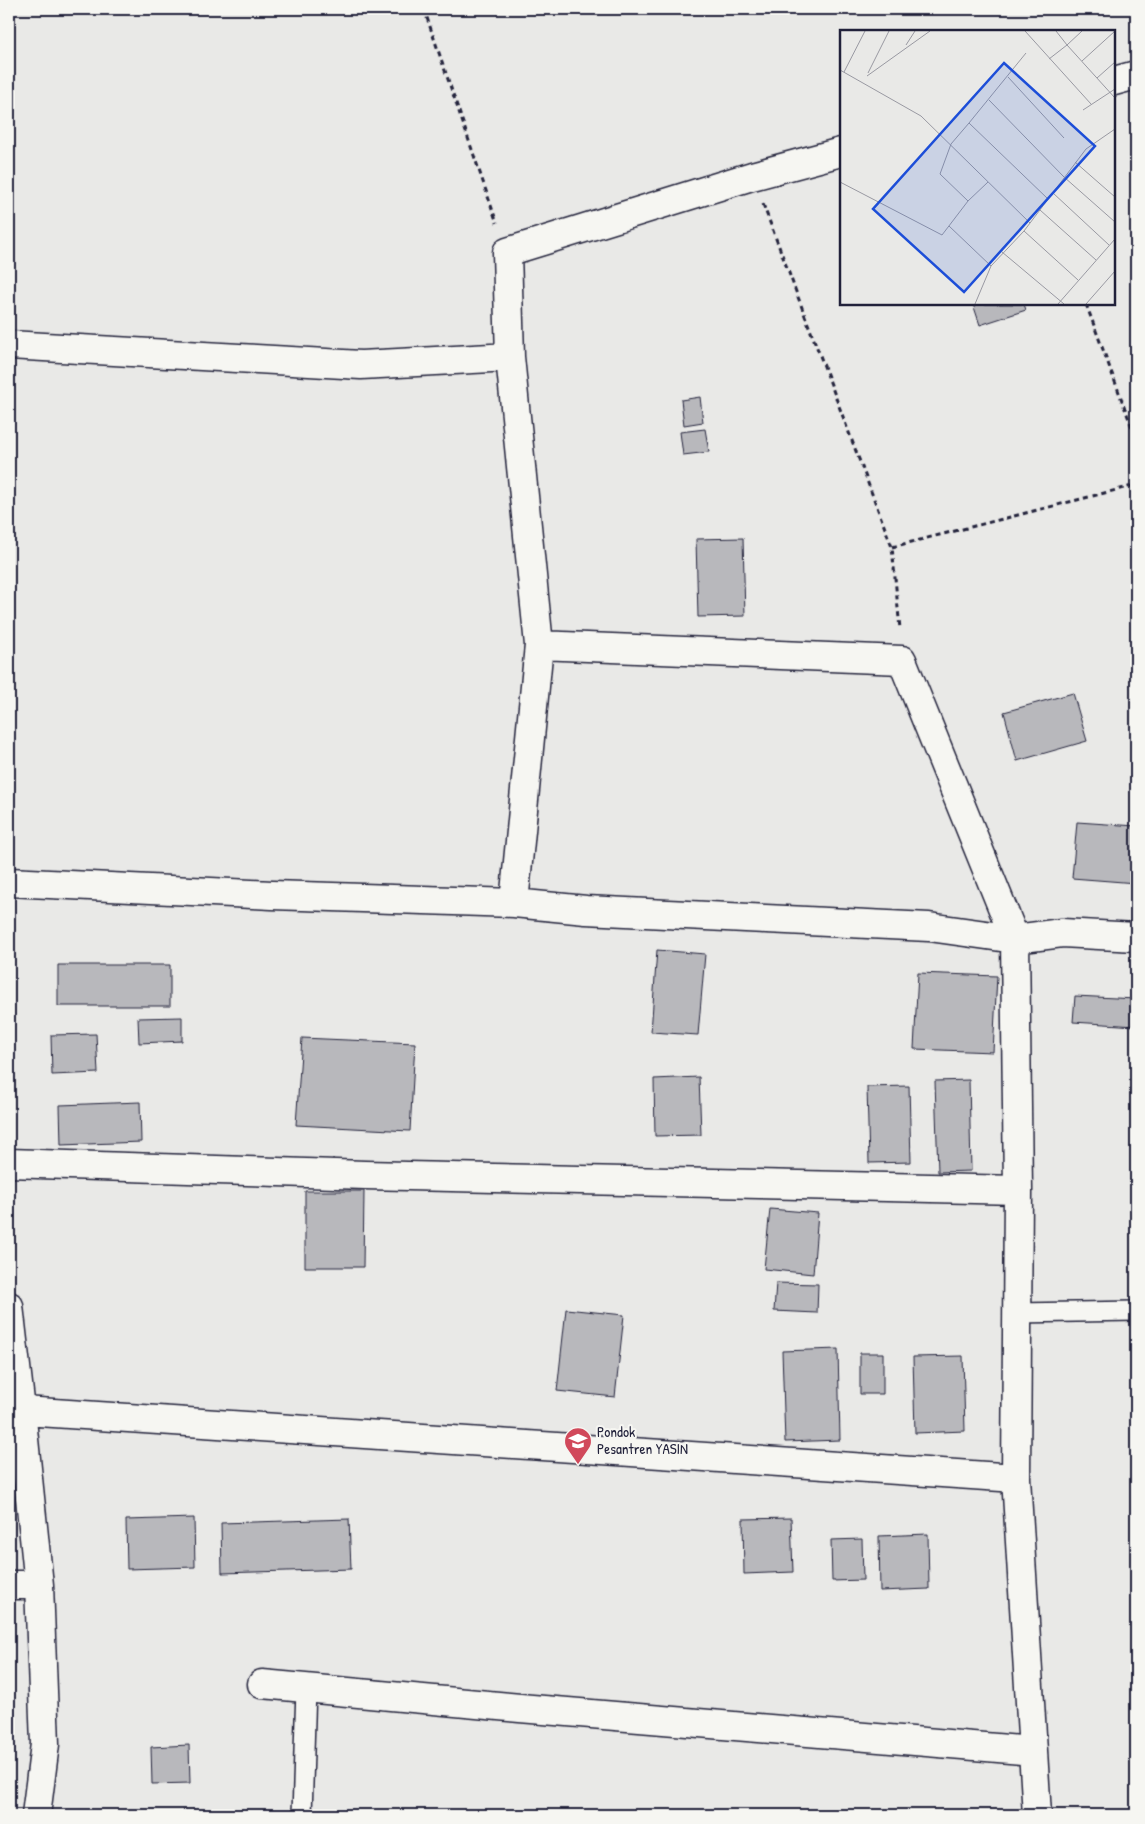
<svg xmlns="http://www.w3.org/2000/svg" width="1145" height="1824" viewBox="0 0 1145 1824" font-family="'Patrick Hand',sans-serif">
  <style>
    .building { fill: #b8b8bc; stroke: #22223b }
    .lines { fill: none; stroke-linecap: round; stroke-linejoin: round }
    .lane-casing { stroke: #22223b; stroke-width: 22 }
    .street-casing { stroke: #22223b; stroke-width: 31 }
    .path { stroke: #22223b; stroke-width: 3; stroke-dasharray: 5 4; stroke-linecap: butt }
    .lane { stroke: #f6f6f2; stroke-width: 19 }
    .street { stroke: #f6f6f2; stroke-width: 28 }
    .labels { text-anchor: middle; stroke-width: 4; stroke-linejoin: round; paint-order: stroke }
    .poi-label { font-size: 15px; fill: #22223b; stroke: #f6f6f2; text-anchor: start }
    .inset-road { fill: none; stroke: #9999a2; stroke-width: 1 }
    .view { fill: #1d4ed8; fill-opacity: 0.15; stroke: #1d4ed8; stroke-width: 2.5 }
    .inset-edge { fill: none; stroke: #22223b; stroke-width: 2.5 }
  </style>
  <rect width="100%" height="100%" fill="#e9e9e7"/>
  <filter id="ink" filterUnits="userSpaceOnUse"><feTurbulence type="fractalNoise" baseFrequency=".02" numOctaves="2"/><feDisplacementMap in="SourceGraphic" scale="10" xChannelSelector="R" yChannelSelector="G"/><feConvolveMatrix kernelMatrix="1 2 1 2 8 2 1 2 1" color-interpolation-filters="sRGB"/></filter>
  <g filter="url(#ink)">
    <!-- building -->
    <path class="building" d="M 973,304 L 1024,304 L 1026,310 L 980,325 Z
      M 700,397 L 703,422 L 684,425 L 681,400 Z
      M 705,429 L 709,452 L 683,455 L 680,432 Z
      M 743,538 L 745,616 L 698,617 L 696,539 Z
      M 1073,693 L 1087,741 L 1017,761 L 1004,712 Z
      M 1077,822 L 1136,826 L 1136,883 L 1072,878 Z
      M 657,950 L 705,954 L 698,1035 L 651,1032 Z
      M 58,965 L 170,965 L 170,1006 L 58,1006 Z
      M 918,973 L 997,976 L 993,1052 L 914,1049 Z
      M 1075,996 L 1136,999 L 1136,1026 L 1073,1022 Z
      M 182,1017 L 182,1041 L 139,1043 L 138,1018 Z
      M 96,1034 L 98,1073 L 52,1075 L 51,1035 Z
      M 302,1038 L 415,1043 L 410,1131 L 296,1125 Z
      M 699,1077 L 701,1135 L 655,1136 L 654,1079 Z
      M 969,1080 L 971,1171 L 938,1172 L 935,1081 Z
      M 909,1086 L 911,1162 L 869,1163 L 867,1087 Z
      M 140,1102 L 141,1142 L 61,1145 L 60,1105 Z
      M 305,1191 L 364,1191 L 363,1267 L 305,1267 Z
      M 770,1209 L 818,1213 L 813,1274 L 764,1269 Z
      M 776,1283 L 818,1284 L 817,1313 L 774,1311 Z
      M 566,1309 L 624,1315 L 615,1397 L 557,1391 Z
      M 838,1349 L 840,1440 L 785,1442 L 782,1351 Z
      M 860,1353 L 883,1353 L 883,1394 L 860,1394 Z
      M 963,1356 L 965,1431 L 915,1433 L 913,1357 Z
      M 194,1518 L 195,1567 L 127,1569 L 126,1520 Z
      M 791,1518 L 793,1572 L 744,1574 L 743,1519 Z
      M 349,1519 L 351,1569 L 222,1573 L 221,1523 Z
      M 928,1534 L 929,1589 L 880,1591 L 879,1536 Z
      M 862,1539 L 863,1580 L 832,1581 L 831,1540 Z
      M 189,1745 L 190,1783 L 152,1784 L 151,1747 Z"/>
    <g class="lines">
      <!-- lane casing -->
      <g class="lane-casing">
        <path id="lane" d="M 1017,1313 L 1136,1311
          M 302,1815 L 306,1688"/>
      </g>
      <!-- street casing -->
      <g class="street-casing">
        <path id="street" d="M 1114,81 L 1136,75
          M 9,345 L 361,365 L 510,357
          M 539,645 L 902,660 L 1015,939 L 1018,1190
          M 9,882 L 272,895 L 514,903 L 586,910 L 929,927 L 1015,939 L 1062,933 L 1136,937
          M 514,903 L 539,645 L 510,357 L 507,252 L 752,176 L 841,152
          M 9,1163 L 365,1175 L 1018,1190 L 1016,1478 L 1037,1815
          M 9,1306 L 21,1410 L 39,1585 L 45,1744 L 36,1815
          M 9,1410 L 1016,1478
          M 9,1585 L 39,1585
          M 262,1684 L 520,1708 L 1033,1751"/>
      </g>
      <!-- path -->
      <path class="path" d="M 424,9 L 497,223
        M 763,204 L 892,547 L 900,629
        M 1086,304 L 1136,438
        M 892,547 L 1136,485"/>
      <!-- lane -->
      <use href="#lane" class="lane"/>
      <!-- street -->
      <use href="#street" class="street"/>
    </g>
  </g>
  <!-- icons -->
  <defs>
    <g id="school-pin" transform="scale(1.4375)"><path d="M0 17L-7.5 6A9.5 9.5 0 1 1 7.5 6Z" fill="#d1495b" stroke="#f6f6f2"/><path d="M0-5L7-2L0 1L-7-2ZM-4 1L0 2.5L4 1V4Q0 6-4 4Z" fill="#fff"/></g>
  </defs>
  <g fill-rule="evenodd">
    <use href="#school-pin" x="578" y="1441"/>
  </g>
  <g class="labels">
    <!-- poi labels -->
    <g class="poi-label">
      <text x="597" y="1437">Pondok<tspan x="597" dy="17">Pesantren YASIN</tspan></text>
    </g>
  </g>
  <!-- overview -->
  <g transform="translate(840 30)">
    <rect width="275" height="275" fill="#e9e9e7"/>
    <path class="inset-road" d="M 185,1 L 251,74M 242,1 L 227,15 L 275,68M 66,15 L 75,1M 186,23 L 129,93 L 208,169M 209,29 L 227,15 L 216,1M 242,31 L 275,1M 0,40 L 81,86 L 190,193M 4,42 L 25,1M 28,43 L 49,1M 27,46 L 90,1M 168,47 L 224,108M 257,48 L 275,32M 149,70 L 224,147 L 275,192M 243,80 L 275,59M 235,132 L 275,167M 0,152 L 102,205 L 128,171 L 148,152M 213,163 L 269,215M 128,171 L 100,144 L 111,114 L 129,93M 200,180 L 256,230M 109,196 L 151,236 L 184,201 L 246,119 L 275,99M 184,201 L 238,250M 162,222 L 224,274M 135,274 L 151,236M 218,274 L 275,209M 246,274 L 275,241"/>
    <path class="view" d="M 164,33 L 255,116 L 124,262 L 33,179 Z"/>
    <rect width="275" height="275" class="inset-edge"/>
  </g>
  <!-- margin -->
  <rect width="1145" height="1824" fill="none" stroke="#f6f6f2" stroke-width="30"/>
  <rect x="15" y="15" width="1115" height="1794" fill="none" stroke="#22223b" stroke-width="2" filter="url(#ink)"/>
</svg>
